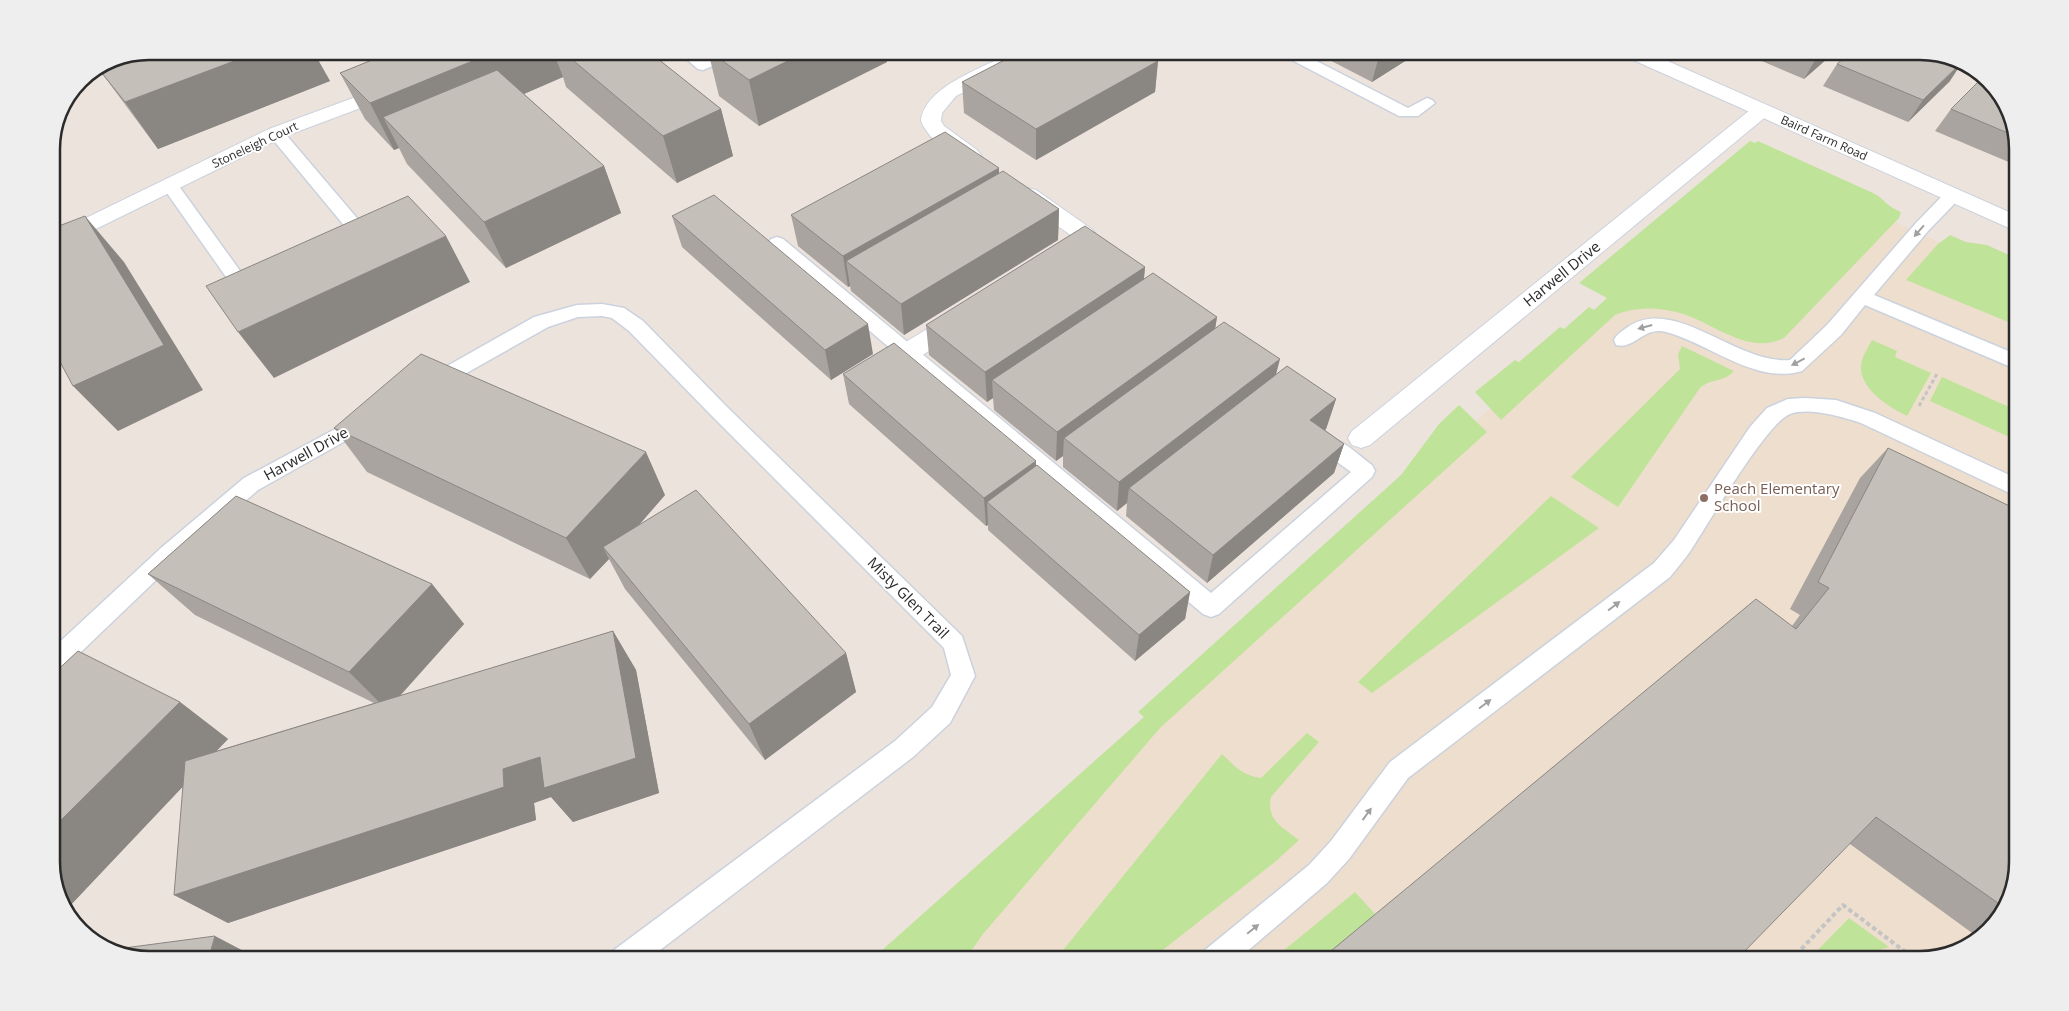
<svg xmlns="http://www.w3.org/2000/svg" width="2069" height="1011" viewBox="0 0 2069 1011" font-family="'Open Sans',sans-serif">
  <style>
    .education { fill: #eedecd }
    .green { fill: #c0e39a }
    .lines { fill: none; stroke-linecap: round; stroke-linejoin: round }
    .service-casing { stroke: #cbd2dd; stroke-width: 3 }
    .minor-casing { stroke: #cbd2dd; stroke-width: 2 }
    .tertiary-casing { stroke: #cbd2dd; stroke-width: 2 }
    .path-far1 { stroke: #c4c4c4; stroke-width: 3; stroke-dasharray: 4 2.5; stroke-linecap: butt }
    .path { stroke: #c4c4c4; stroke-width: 4; stroke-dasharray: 4.5 3; stroke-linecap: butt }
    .service { fill: #fff; fill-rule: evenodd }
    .minor { fill: #fff; fill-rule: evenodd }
    .tertiary { fill: #fff; fill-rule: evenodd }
    .wall { fill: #a9a49f }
    .shaded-wall { fill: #8a8682 }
    .building { fill: #c5bfb9; stroke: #8a8682 }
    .oneway { fill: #a0a0a0 }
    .education-dot { fill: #8d6e63; stroke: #fff; stroke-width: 2 }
    .labels { text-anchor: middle; stroke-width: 4; stroke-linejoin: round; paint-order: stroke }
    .far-street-label { font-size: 12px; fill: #2b2b2b; stroke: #fff }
    .street-label { font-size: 15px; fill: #2b2b2b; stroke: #fff }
    .education-label { font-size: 15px; fill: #785e54; stroke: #fff; text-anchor: start }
    .rim { fill: none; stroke: #2b2b2b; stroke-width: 2.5 }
  </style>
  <rect width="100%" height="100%" fill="#ede3dd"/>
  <!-- education -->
  <path class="education" d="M 1767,162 L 2018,279 L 2018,862 L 2008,905 L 1974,943 L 1920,960 L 871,960 Z"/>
  <!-- green -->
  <path class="green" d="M 1750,141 L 1755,143 L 1758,141 L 1873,193 C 1886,200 1886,206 1901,212 L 1899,218 L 1784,338 C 1747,357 1711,320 1676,312 C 1655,307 1635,307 1615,315 L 1501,420 L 1475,392 L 1515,360 L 1519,362 L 1560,327 L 1564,329 L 1589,307 L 1594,310 L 1607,298 L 1579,283 Z
    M 1950,235 L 1966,242 L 1987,245 L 2018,259 L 2018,326 L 1906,280 L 1937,245 Z
    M 1872,340 L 1897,351 L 1895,357 L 1931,373 L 1907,416 C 1889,407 1859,389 1861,365 C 1862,356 1868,348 1872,340 Z
    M 1682,346 L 1734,371 C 1723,383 1711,378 1700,388 L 1618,507 L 1571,477 L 1680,369 L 1678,354 Z
    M 1942,377 L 2018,411 L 2018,441 L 1930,401 Z
    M 1459,405 L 1487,432 L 1160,728 L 983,934 L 965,960 L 871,960 L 1144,717 L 1138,712 L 1401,475 L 1439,424 Z
    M 1551,496 L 1599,528 L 1372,693 L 1358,682 Z
    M 1307,733 L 1319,742 L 1271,797 C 1266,821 1283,827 1299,840 L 1275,862 L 1150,960 L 1055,960 L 1222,754 C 1236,767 1241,775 1261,778 Z
    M 1355,892 L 1377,916 L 1326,960 L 1272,960 Z
    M 1849,918 L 1889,947 L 1849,960 L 1808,960 Z"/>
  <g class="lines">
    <!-- service casing -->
    <g class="service-casing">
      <path id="service" d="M 677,51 L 694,51 L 704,60 L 723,51 L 743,51 L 741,54 L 703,70 L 698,69 Z
        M 1285,51 L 1297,51 L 1408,108 L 1427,98 L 1432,100 L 1435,103 L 1418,116 L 1399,116 L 1286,57 L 1284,54 Z
        M 276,128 L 282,130 L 362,224 L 365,228 L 359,246 L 348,251 L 342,249 L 339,245 L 345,239 L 347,229 L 270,136 L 268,133 L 270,130 Z
        M 170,181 L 176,182 L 243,275 L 264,281 L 267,285 L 264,289 L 258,291 L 231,284 L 162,186 L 164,182 Z
        M 1953,190 L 1959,191 L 1961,195 L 1959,199 L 1928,231 L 1874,295 L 2018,355 L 2018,370 L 1865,305 L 1841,335 L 1802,371 C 1755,385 1709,343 1666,332 C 1643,326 1635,350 1616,345 L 1614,340 C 1617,334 1622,331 1628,327 C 1675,295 1737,365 1790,360 L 1827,325 L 1916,223 L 1947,191 Z
        M 777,237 L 783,239 L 1211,593 L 1351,472 L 1322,451 L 1319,445 L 1322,439 C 1339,434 1359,456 1372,465 L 1375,471 L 1372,477 L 1219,614 L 1211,617 L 1203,614 L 771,247 L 768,243 L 771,239 Z
        M 602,304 L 624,308 L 643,321 L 727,407 L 962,636 L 975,676 L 950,723 L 913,757 L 647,960 L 610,960 L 614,950 L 895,741 L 932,707 L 951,675 L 944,648 L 713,417 L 629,331 L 612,318 L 602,316 L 578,317 L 548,327 L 440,388 L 433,390 L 426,388 L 423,383 L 426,378 L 534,317 L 577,305 Z
        M 1805,398 L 1836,400 L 1875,413 L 2018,479 L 2018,497 L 1861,423 C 1842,417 1810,407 1790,414 C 1767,422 1708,524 1691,550 C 1685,559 1677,568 1670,577 L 1408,778 L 1349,859 L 1327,883 L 1237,960 L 1201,960 L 1205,950 L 1309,865 L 1331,841 L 1390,762 L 1654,563 L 1674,540 L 1750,427 L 1767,408 L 1788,399 Z
        M 365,413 L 372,416 L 375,421 L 372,426 L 258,490 L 177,560 L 59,673 L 51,676 L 51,650 L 161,548 L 244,478 Z"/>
    </g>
    <!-- minor casing -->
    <g class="minor-casing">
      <path id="minor" d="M 1016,51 L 1040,51 L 1038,55 L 956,96 L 942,113 L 941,121 L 944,126 L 977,150 L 981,155 L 977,160 C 958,165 928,139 921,121 C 924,86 987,66 1016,51 Z
        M 391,84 L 398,86 L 401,90 L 398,94 L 283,137 L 51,251 L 51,235 L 269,129 Z
        M 1762,104 L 1769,106 L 1772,110 L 1769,114 L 1370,445 L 1361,448 L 1352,445 L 1348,438 L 1352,431 L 1755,106 Z
        M 1028,188 L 1036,190 L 1093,230 L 1099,240 C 1091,253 1074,263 1060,259 L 1057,254 L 1060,249 L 1075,238 L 1020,200 L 1017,195 L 1020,190 Z
        M 959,313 L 968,315 L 971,321 L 968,327 L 883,379 L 874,382 L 865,379 L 861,373 L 865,367 L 950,315 Z"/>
    </g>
    <!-- tertiary casing -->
    <g class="tertiary-casing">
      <path id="tertiary" d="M 1620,51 L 1645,51 L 2018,216 L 2018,232 L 1622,55 Z"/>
    </g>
    <!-- path-far1 -->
    <path class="path-far1" d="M 1919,406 L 1938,372"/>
    <!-- path -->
    <path class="path" d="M 1791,960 L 1843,905 L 1916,960"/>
    <!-- service -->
    <use href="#service" class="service"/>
    <!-- minor -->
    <use href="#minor" class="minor"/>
    <!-- tertiary -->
    <use href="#tertiary" class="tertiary"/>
  </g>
  <!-- wall -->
  <path class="wall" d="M 149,51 L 313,51 L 330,81 L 158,149 L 101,72 L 125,63 L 120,57 Z
    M 346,51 L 369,51 L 353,58 Z
    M 394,51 L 648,51 L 721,109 L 733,156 L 677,183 L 566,87 L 563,77 L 524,94 L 604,166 L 621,213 L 506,268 L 407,164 L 399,148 L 394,150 L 365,119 L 340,73 Z
    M 708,51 L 886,51 L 887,62 L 759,126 L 719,96 Z
    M 1312,51 L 1421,51 L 1372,82 Z
    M 1738,51 L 1836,51 L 1804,79 Z
    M 1158,61 L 1155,92 L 1036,160 L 964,113 L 962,82 Z
    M 1837,64 L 1950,81 L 1908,122 L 1823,86 Z
    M 2001,94 L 2018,143 L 2018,166 L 1935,131 L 1951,109 Z
    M 999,174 L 1059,209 L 1058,240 L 904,335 L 851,291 L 850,286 L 848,287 L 798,246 L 791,215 Z
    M 672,216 L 873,354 L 831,380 L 682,247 Z
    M 1145,267 L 1144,279 L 1217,317 L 1215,329 L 1276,374 L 1336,399 L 1326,429 L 1325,430 L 1344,444 L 1334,473 L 1207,583 L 1126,516 L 1127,503 L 1117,511 L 1063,467 L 1063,456 L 1056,461 L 994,410 L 993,398 L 987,402 L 929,355 L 926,325 Z
    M 843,374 L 1036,466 L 1190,592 L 1185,619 L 1135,661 L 988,530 L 988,525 L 986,526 L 849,404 Z
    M 334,428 L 665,495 L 639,525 L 846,653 L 856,692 L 765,760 L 625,589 L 609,559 L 590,579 L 367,472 Z
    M 1888,448 L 2008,905 L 1979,938 L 1850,844 L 1792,626 L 1800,615 L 1790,609 L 1860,478 Z
    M 236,496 L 432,584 L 464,624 L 400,696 L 613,631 L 636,670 L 659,793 L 573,822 L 551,797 L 534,803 L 536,820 L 228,923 L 174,895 L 183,786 L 66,910 L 51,869 L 51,676 L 78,651 L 180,702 L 228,739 L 216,751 L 374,703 L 195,615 L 148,574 Z"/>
  <!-- shaded-wall -->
  <path class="shaded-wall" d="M 149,51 L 313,51 L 330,81 L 158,149 L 125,102 L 148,94 L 122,57 Z
    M 349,51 L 369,51 L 353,58 Z
    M 497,51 L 553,51 L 563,77 L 408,144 L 383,117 L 399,148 L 394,150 L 370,103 Z
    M 808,51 L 886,51 L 887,62 L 759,126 L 749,80 Z
    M 1381,51 L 1421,51 L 1372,82 L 1380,52 Z
    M 1823,51 L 1836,51 L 1804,79 L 1817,57 Z
    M 1158,61 L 1155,92 L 1036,160 L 1036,129 Z
    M 1963,61 L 1950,81 L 1908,122 L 1923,100 Z
    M 721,109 L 733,156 L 677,183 L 663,136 Z
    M 604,166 L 621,213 L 506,268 L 484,222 Z
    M 999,168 L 999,199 L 846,261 L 850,286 L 848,287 L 843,256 Z
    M 1059,209 L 1058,240 L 904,335 L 901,304 Z
    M 85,216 L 124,262 L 203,390 L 118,431 L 73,386 Z
    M 446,236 L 470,282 L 274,378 L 238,332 Z
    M 1145,267 L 1142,297 L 992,380 L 993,398 L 987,402 L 985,372 Z
    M 1217,317 L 1212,348 L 1064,438 L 1063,456 L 1056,461 L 1057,432 Z
    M 868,324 L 873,354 L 831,380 L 825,350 Z
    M 1280,359 L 1272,390 L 1129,488 L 1127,503 L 1117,511 L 1119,482 Z
    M 1336,399 L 1326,429 L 1301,450 L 1310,420 Z
    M 1344,444 L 1334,473 L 1207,583 L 1213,555 Z
    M 646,452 L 665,495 L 611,557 L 603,547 L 609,559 L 590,579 L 566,538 Z
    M 1036,461 L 1036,490 L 987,502 L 988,525 L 986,526 L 984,498 Z
    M 432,584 L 464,624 L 387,710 L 349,672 Z
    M 1190,592 L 1185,619 L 1135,661 L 1139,635 Z
    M 613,631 L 636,670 L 659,793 L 573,822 L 551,797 L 534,803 L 536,820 L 228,923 L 174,895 L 503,769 L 540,757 Z
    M 846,653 L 856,692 L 765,760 L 749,724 Z
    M 180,702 L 228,739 L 66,910 L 51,869 L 51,830 Z
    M 215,936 L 261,960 L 208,960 Z"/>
  <!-- building -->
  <path class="building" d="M 157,51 L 261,51 L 125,102 L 101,72 Z
    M 394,51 L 497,51 L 370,103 L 340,73 Z
    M 562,51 L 648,51 L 721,109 L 663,136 Z
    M 709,51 L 808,51 L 749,80 Z
    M 1022,51 L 1141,51 L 1158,61 L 1036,129 L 962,82 Z
    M 1803,51 L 1823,51 L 1817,57 Z
    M 1852,51 L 1899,51 L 1907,55 L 1911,51 L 1920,51 L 1963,61 L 1923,100 L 1837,64 Z
    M 497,70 L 604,166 L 484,222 L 383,117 Z
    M 1982,78 L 2001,94 L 2015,136 L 1951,109 Z
    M 945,132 L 999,168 L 843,256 L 791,215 Z
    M 1003,171 L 1059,209 L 901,304 L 846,261 Z
    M 714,195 L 868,324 L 825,350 L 672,216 Z
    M 408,196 L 446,236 L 238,332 L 206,286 Z
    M 85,216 L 164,345 L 73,386 L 51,345 L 51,229 Z
    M 1085,226 L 1145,267 L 985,372 L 926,325 Z
    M 1153,273 L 1217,317 L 1057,432 L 992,380 Z
    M 1224,322 L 1280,359 L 1119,482 L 1064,438 Z
    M 894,343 L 1036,461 L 984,498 L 843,374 Z
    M 421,354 L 646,452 L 566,538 L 334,428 Z
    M 1287,366 L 1336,399 L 1310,420 L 1344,444 L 1213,555 L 1129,488 Z
    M 1888,448 L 2018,510 L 2018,862 L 2008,905 L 2005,908 L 1876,817 L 1736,960 L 1320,960 L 1756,599 L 1796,629 L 1829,588 L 1818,582 Z
    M 1037,465 L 1190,592 L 1139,635 L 987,502 Z
    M 696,490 L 846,653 L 749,724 L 603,547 Z
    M 236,496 L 432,584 L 349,672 L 148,574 Z
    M 613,631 L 636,758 L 544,788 L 540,757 L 503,769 L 504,787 L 174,895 L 185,761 Z
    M 78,651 L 180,702 L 51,830 L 51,676 Z
    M 215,936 L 208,960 L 149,960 L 109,950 Z"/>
  <!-- one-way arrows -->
  <defs><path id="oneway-solid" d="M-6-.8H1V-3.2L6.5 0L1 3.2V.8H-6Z" transform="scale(1.25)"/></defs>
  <g class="oneway">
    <use href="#oneway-solid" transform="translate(1919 231) rotate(131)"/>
    <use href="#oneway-solid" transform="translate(1645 327) rotate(165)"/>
    <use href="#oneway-solid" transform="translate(1798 362) rotate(152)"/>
    <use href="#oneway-solid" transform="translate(1614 606) rotate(-37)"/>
    <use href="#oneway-solid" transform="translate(1485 704) rotate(-37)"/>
    <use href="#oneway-solid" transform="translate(1367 814) rotate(-54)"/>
    <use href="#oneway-solid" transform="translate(1253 929) rotate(-39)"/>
  </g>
  <!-- markers -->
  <circle class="education-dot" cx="1704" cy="498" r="5"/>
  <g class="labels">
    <!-- far-street labels -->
    <g class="far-street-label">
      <text transform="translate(1824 138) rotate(24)" y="4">Baird Farm Road</text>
      <text transform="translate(255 145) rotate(-25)" y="4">Stoneleigh Court</text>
    </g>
    <!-- street labels -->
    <g class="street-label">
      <text transform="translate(1562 274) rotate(-39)" y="5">Harwell Drive</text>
      <text transform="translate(306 454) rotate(-29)" y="5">Harwell Drive</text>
      <text transform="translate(908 598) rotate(45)" y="5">Misty Glen Trail</text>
    </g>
    <!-- education labels -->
    <g class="education-label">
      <text x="1714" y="494">Peach Elementary<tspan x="1714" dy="17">School</tspan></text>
    </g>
  </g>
  <!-- crop -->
  <path d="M0 0H2069V1011H0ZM149 60H1920A89 89 0 0 1 2009 149V862A89 89 0 0 1 1920 951H149A89 89 0 0 1 60 862V149A89 89 0 0 1 149 60Z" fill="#eee" fill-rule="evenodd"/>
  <path class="rim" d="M149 60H1920A89 89 0 0 1 2009 149V862A89 89 0 0 1 1920 951H149A89 89 0 0 1 60 862V149A89 89 0 0 1 149 60Z"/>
</svg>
